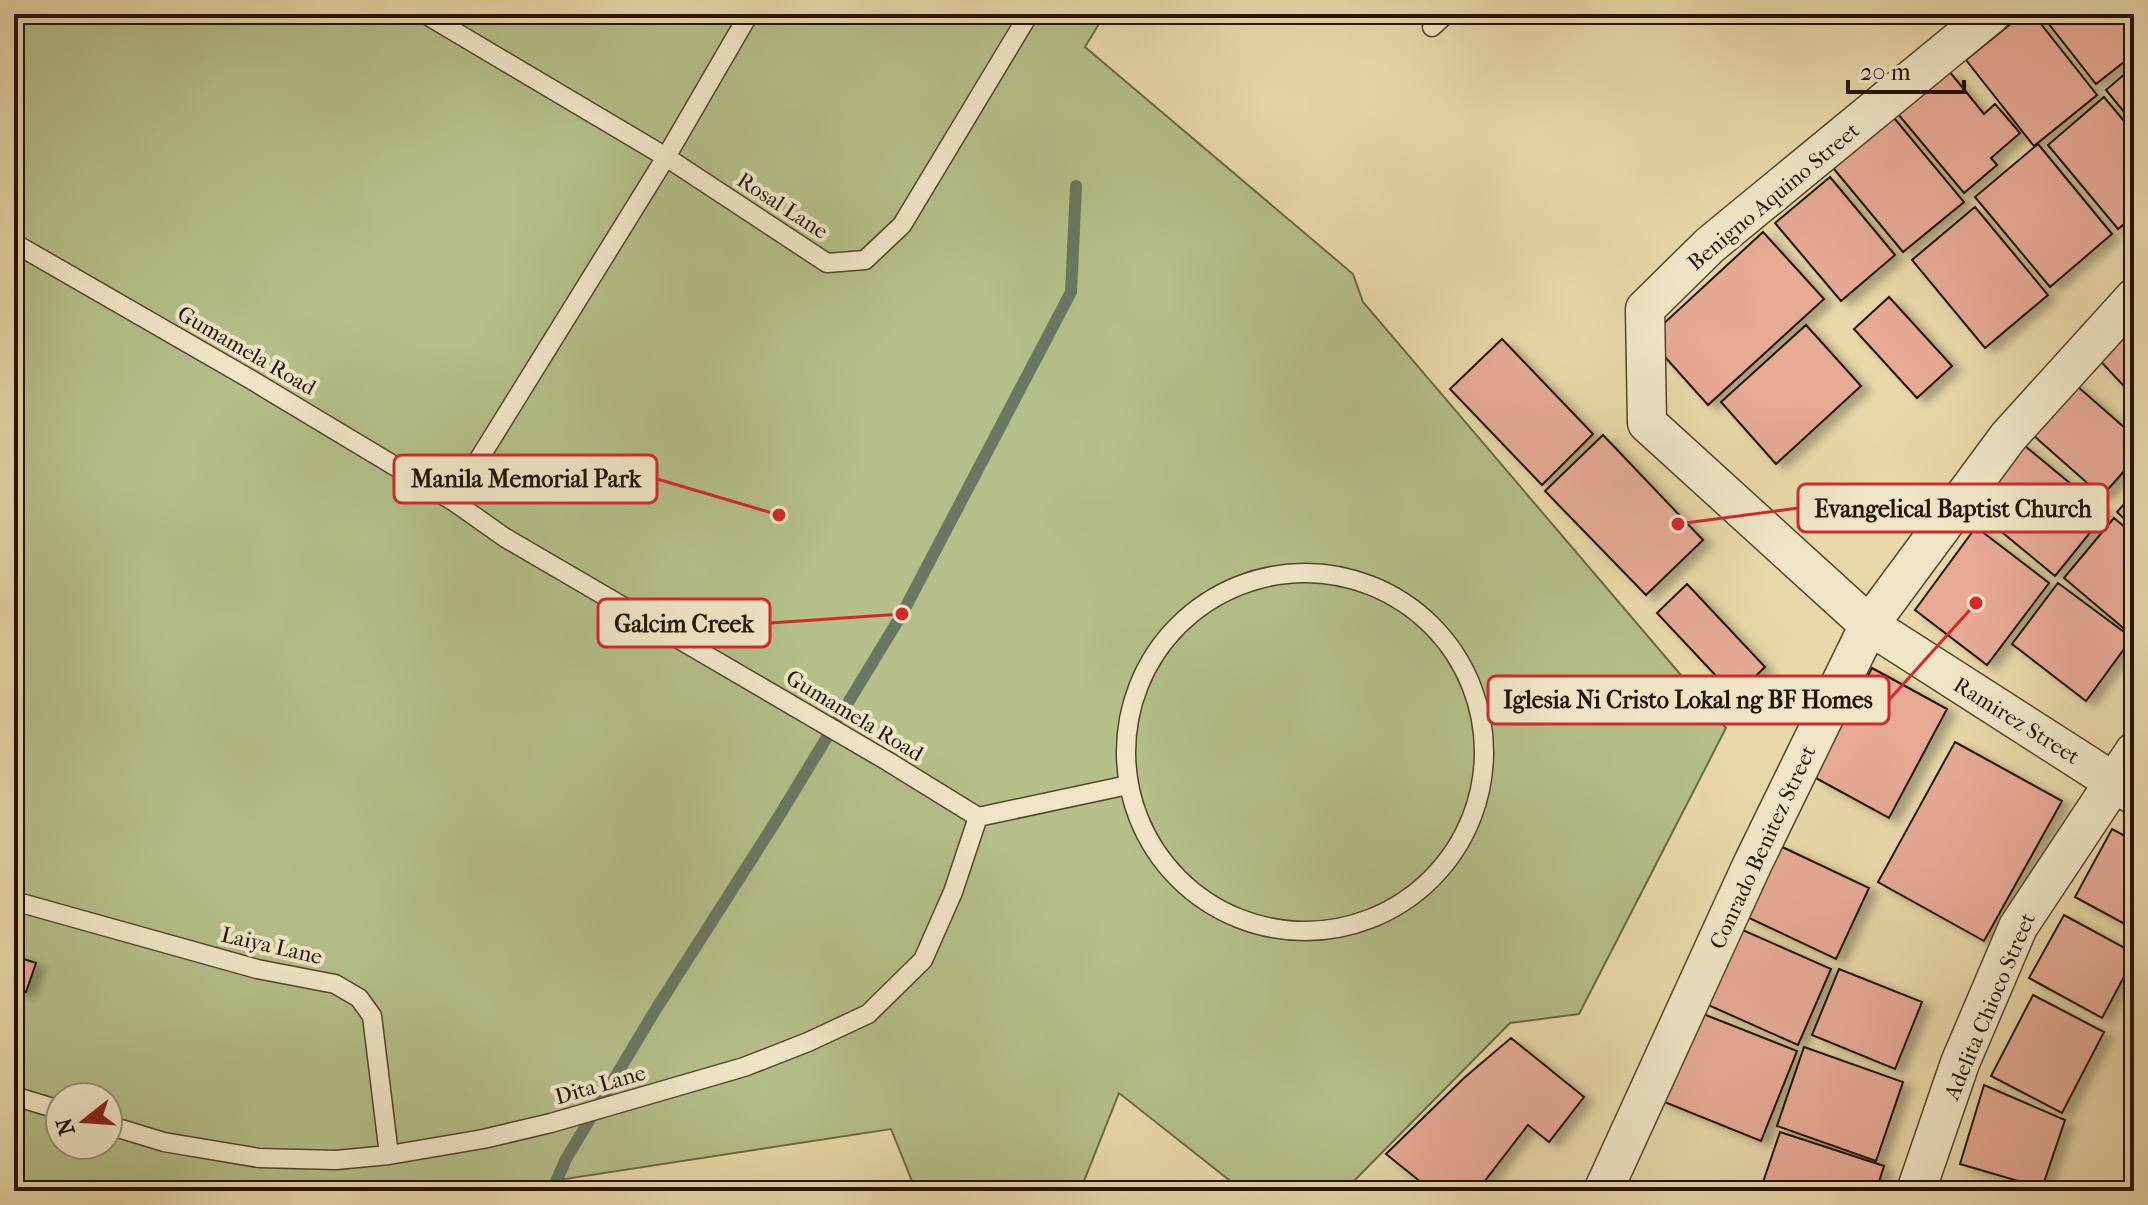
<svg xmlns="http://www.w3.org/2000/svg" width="2148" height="1205" viewBox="0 0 2148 1205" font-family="'IM FELL French Canon',serif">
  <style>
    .green { fill: #b4bf89; stroke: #6c6844; stroke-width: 2; fill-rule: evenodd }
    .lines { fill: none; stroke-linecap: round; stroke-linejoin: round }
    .stream { stroke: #6a7762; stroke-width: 12 }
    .building { fill: #e6aa95; stroke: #241200; stroke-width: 2; filter: url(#shadow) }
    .service-casing { stroke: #55442a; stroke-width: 21 }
    .minor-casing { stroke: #55442a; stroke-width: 41 }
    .service { stroke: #f0e6c7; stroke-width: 18 }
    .minor { stroke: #f0e6c7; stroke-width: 38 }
    .labels { text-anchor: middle; stroke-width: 8; stroke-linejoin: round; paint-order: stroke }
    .street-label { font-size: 22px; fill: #241200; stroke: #f0e6c7 }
    .leader { fill: none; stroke: #d62828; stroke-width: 3 }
    .callout-dot { fill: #d62828; stroke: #f0e6c7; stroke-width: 3 }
    .callout { fill: #f0e6c7; stroke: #d62828; stroke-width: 3 }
    .callout-label { font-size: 24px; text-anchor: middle; font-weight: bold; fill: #241200 }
  </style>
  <defs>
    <filter id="shadow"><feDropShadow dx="9" dy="5" stdDeviation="4" flood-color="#0004"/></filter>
  </defs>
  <rect width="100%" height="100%" fill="#e8d8a9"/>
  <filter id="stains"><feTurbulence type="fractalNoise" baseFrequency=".0025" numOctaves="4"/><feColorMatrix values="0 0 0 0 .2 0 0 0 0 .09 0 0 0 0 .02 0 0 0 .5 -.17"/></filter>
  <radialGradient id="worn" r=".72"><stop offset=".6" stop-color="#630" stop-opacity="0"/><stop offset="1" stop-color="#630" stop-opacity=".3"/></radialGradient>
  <!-- green -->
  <path class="green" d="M 14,14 L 1105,14 L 1085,47 L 1353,274 L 1363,302 L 1726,728 L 1579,1014 L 1510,1023 L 1344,1191 L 1243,1191 L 1119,1093 L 1080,1191 L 916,1191 L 891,1129 L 519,1186 L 520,1191 L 14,1191 ZM 60,1097 L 108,1097 L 108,1145 L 60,1145 Z"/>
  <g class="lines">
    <!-- stream -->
    <path class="stream" d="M 552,1191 L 566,1159 L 656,1009 L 776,821 L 902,614 L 1071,292 L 1076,186"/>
  </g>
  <!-- building -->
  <path class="building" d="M 2023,14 L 2033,14 L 2097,95 L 2034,146 L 1966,60 Z
    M 2041,14 L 2134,14 L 2134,54 L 2096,84 Z
    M 2134,66 L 2134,124 L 2106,90 Z
    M 1949,71 L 1984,114 L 1995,104 L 2020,133 L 1991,158 L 1997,165 L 1964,193 L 1898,114 Z
    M 2104,97 L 2134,133 L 2134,216 L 2118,229 L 2048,145 Z
    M 1889,112 L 1964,202 L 1903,252 L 1829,163 Z
    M 2038,144 L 2112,234 L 2050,287 L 1975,197 Z
    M 1830,177 L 1895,255 L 1841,301 L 1775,223 Z
    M 1975,207 L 2048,295 L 1985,348 L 1912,260 Z
    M 1763,232 L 1824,299 L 1708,405 L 1648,338 Z
    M 1889,297 L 1952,366 L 1917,398 L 1854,329 Z
    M 2134,312 L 2134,397 L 2092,352 Z
    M 1806,325 L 1861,386 L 1776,464 L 1721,402 Z
    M 1502,339 L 1593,434 L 1542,485 L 1450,389 Z
    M 2069,379 L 2134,436 L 2134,460 L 2102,496 L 2025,428 Z
    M 1603,435 L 1703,540 L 1646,595 L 1545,491 Z
    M 2019,441 L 2106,513 L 2055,576 L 1968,504 Z
    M 2134,493 L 2134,528 L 2117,512 Z
    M 2114,518 L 2134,535 L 2134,637 L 2064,578 Z
    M 1976,527 L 2049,583 L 1987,665 L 1915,610 Z
    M 2058,583 L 2132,638 L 2086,701 L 2012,644 Z
    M 1687,584 L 1765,667 L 1735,696 L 1657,613 Z
    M 1872,668 L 1947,709 L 1889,818 L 1814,777 Z
    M 1955,742 L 2062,801 L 1984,941 L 1878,882 Z
    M 2112,829 L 2134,841 L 2134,929 L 2075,897 Z
    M 1778,845 L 1869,888 L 1836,959 L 1745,916 Z
    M 2064,915 L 2134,953 L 2134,958 L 2102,1018 L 2029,978 Z
    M 1738,928 L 1831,969 L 1798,1045 L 1706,1004 Z
    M 14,956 L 36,963 L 26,992 L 14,988 Z
    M 1839,969 L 1922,1002 L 1895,1069 L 1812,1035 Z
    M 2033,995 L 2104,1032 L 2062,1113 L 1991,1076 Z
    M 1693,1010 L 1797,1051 L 1761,1141 L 1657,1099 Z
    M 1511,1038 L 1584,1097 L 1549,1142 L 1528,1125 L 1477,1191 L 1432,1191 L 1386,1154 L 1464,1078 Z
    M 1804,1047 L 1903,1082 L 1876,1161 L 1777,1126 Z
    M 1984,1085 L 2065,1120 L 2042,1188 L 1960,1164 Z
    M 1780,1132 L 1884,1166 L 1876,1191 L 1760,1191 Z
    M 1950,1182 L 1981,1191 L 1947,1191 Z"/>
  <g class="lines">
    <!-- service casing -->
    <g class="service-casing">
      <path id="service" d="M 425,14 L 666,157 L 827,263 L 865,260 L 902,225 L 1029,14
        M 1432,27 L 1446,14
        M 14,243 L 250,379 L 453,501 L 504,537 L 889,762 L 978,817 L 1128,785
        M 453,501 L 666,157 L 749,14
        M1126 752a179 179 0 1 1 358 0a179 179 0 1 1-358 0Z
        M 14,901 L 257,969 L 335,984 L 359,998 L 372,1016 L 389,1155
        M 14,1096 L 60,1110
        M 108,1125 L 164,1142 L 259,1158 L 336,1160 L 389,1155 L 483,1139 L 551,1123 L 744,1067 L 808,1042 L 868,1014 L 923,960 L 953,892 L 978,817"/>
    </g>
    <!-- minor casing -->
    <g class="minor-casing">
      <path id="minor" d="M 1991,14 L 1710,245 L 1645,309 L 1647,423 L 1869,625 L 2134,795
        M 1603,1191 L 1752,865 L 1869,625 L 2008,437 L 2134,298
        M 1916,1191 L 1960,1063 L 2018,927 L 2134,752"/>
    </g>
    <!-- service -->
    <use href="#service" class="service"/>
    <!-- minor -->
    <use href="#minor" class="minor"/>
  </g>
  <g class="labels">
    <!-- street labels -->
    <g class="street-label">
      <text transform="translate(1773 196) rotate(-40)" y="8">Benigno Aquino Street</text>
      <text transform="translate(783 205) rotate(33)" y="8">Rosal Lane</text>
      <text transform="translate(247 350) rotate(30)" y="8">Gumamela Road</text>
      <text transform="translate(855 715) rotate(31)" y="8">Gumamela Road</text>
      <text transform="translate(2017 720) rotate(32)" y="8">Ramirez Street</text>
      <text transform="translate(1762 847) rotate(-65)" y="8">Conrado Benitez Street</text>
      <text transform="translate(272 945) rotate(13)" y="8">Laiya Lane</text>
      <text transform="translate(1989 1006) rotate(-67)" y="8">Adelita Chioco Street</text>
      <text transform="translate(600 1084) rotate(-16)" y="8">Dita Lane</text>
    </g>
  </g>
  <!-- callouts -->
  <path class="leader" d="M779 515L657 479M1678 524L1798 508M902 614L770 623M1976 603L1889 700"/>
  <g class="callout-dot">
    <circle cx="779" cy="515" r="8"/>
    <circle cx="1678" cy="524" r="8"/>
    <circle cx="902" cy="614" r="8"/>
    <circle cx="1976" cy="603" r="8"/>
  </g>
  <g class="callout">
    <rect x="394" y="455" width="263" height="48" rx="8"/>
    <rect x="1798" y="484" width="310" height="48" rx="8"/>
    <rect x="598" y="599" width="172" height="48" rx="8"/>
    <rect x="1488" y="676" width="401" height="48" rx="8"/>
  </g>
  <g class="callout-label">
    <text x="526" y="487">Manila Memorial Park</text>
    <text x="1953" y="517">Evangelical Baptist Church</text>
    <text x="684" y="632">Galcim Creek</text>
    <text x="1688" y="708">Iglesia Ni Cristo Lokal ng BF Homes</text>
  </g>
  <!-- margin -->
  <rect width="2148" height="1205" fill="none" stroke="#e8d8a9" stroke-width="48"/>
  <rect x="16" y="16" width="2116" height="1173" fill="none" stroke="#241200" stroke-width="4"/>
  <rect x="24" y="24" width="2100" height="1157" fill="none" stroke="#241200" stroke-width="2"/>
  <!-- north arrow -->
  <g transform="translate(84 1121) rotate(253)"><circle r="38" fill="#f0e6c7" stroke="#9e9177" stroke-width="2"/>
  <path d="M0-6L14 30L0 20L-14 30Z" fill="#8f2418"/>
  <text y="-12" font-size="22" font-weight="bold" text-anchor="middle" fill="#241200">N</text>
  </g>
  <!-- scale -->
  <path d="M1848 80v12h116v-12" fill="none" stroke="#241200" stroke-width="4"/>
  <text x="1860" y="80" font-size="24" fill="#241200" stroke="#f0e6c7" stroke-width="6" paint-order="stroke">20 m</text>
  <rect width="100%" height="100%" filter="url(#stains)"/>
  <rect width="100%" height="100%" fill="url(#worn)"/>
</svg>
